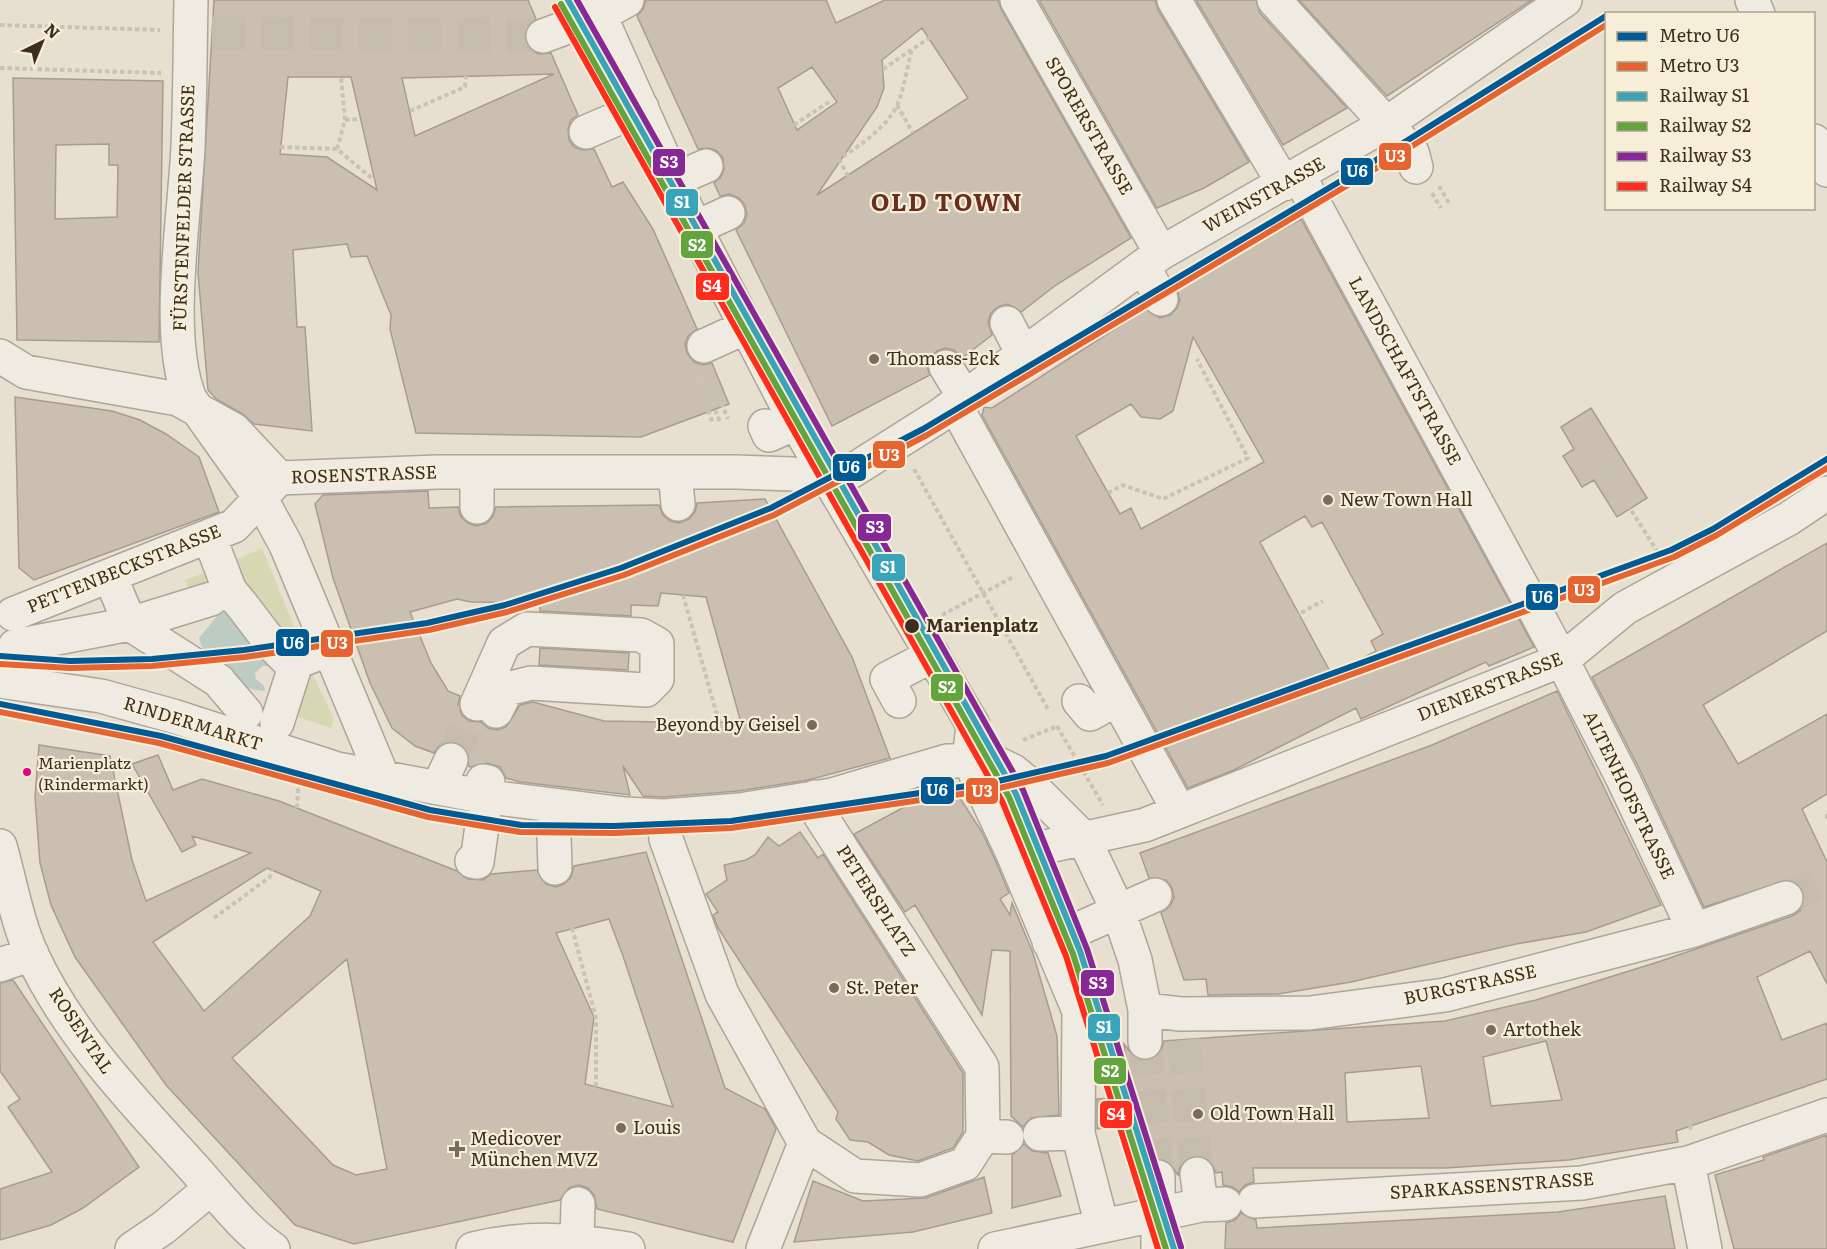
<svg xmlns="http://www.w3.org/2000/svg" width="1827" height="1249" viewBox="0 0 1827 1249" font-family="Literata,serif">
  <style>
    .green { fill: #d6d7b3 }
    .water { fill: #bcccc2 }
    .building { fill: #cbbfb2; stroke: #a89c90; stroke-width: 1.5; fill-rule: evenodd }
    .lines { fill: none; stroke-linecap: round; stroke-linejoin: round }
    .minor-tunnel { stroke: #c5bcae; stroke-width: 33; stroke-dasharray: 33 16; stroke-linecap: butt }
    .minor-casing { stroke: #ada599; stroke-width: 36 }
    .path { stroke: #c8c2b9; stroke-width: 4; stroke-dasharray: 4.5 3; stroke-linecap: butt }
    .minor { stroke: #efebe3; stroke-width: 33 }
    .rail-1-casing { stroke: #f7eed8; stroke-width: 10 }
    .rail-2-casing { stroke: #f7eed8; stroke-width: 10 }
    .rail-3-casing { stroke: #f7eed8; stroke-width: 10 }
    .rail-4-casing { stroke: #f7eed8; stroke-width: 10 }
    .rail-1 { stroke: #38a3b9; stroke-width: 6 }
    .rail-2 { stroke: #63a43f; stroke-width: 6 }
    .rail-3 { stroke: #862996; stroke-width: 6 }
    .rail-4 { stroke: #ff2d1d; stroke-width: 6 }
    .metro-1-casing { stroke: #f7eed8; stroke-width: 10 }
    .metro-2-casing { stroke: #f7eed8; stroke-width: 10 }
    .metro-1 { stroke: #005a96; stroke-width: 6 }
    .metro-2 { stroke: #e66432; stroke-width: 6 }
    .poi-dot { fill: #786c5e; stroke: #f7eed8; stroke-width: 2 }
    .stop-dot { fill: #3d2e20; stroke: #f7eed8; stroke-width: 2 }
    .bus-dot { fill: #e5007d; stroke: #f7eed8; stroke-width: 2 }
    .labels { text-anchor: middle; stroke-width: 4.5; stroke-linejoin: round; paint-order: stroke }
    .bus-label { font-size: 16px; fill: #3d2e20; stroke: #f7eed8; text-anchor: start }
    .street-label { font-size: 18px; fill: #3d2e20; stroke: #f7eed8 }
    .poi-label { font-size: 18px; fill: #3d2e20; stroke: #f7eed8; text-anchor: start }
    .stop-label { font-size: 18px; font-weight: bold; fill: #3d2e20; stroke: #f7eed8; text-anchor: start }
    .district-label { font-size: 24px; font-weight: bold; letter-spacing: 1.5px; fill: #6b2e1e; stroke: #f7eed8 }
    .line-badge { stroke: #f7eed8; stroke-width: 2 }
    .badge-label { font-size: 16px; text-anchor: middle; font-weight: bold; fill: #fff }
  </style>
  <rect width="100%" height="100%" fill="#e7e0d1"/>
  <!-- green -->
  <path class="green" d="M 262,548 L 302,646 L 286,653 L 226,565 Z
    M 216,569 L 223,586 L 192,597 L 185,580 Z
    M 309,667 L 334,719 L 331,728 L 287,713 Z"/>
  <!-- water -->
  <path class="water" d="M 222,610 L 232,612 L 272,666 L 263,666 L 255,673 L 256,679 L 264,686 L 265,691 C 237,690 206,667 199,638 Z"/>
  <!-- building -->
  <path class="building" d="M 214,0 L 528,0 L 536,19 L 528,24 L 525,32 L 526,43 L 531,51 L 539,54 L 551,53 L 578,115 L 571,120 L 568,129 L 569,140 L 574,147 L 583,150 L 594,149 L 612,187 L 623,182 L 653,229 L 697,329 L 688,336 L 685,344 L 687,353 L 694,362 L 703,365 L 712,363 L 729,404 L 641,437 L 416,433 L 390,329 L 391,315 L 367,256 L 351,257 L 347,244 L 293,250 L 297,327 L 305,327 L 312,431 L 254,424 L 243,414 L 216,399 L 208,390 L 198,273 ZM 554,74 L 415,136 L 402,78 ZM 288,77 L 351,77 L 377,190 L 327,157 L 280,154 Z
    M 646,0 L 826,0 L 836,23 L 885,0 L 998,0 L 1001,9 L 1131,238 L 1056,285 L 1021,312 L 1008,304 L 998,307 L 991,313 L 988,322 L 992,335 L 962,358 L 954,350 L 945,348 L 937,351 L 929,359 L 927,367 L 930,375 L 832,426 L 736,230 L 744,223 L 747,215 L 745,205 L 739,198 L 730,194 L 720,196 L 714,183 L 721,177 L 724,169 L 723,158 L 717,151 L 709,148 L 698,149 L 637,16 L 643,9 ZM 922,28 L 968,98 L 817,195 L 877,107 L 884,88 L 882,60 ZM 812,67 L 837,102 L 797,130 L 778,88 Z
    M 1039,0 L 1155,0 L 1158,10 L 1249,162 L 1204,188 L 1157,208 Z
    M 1196,0 L 1256,0 L 1260,13 L 1347,108 L 1283,145 Z
    M 1299,0 L 1532,0 L 1387,96 Z
    M 13,78 L 163,81 L 159,342 L 17,340 ZM 109,144 L 109,165 L 118,165 L 117,217 L 55,219 L 56,145 Z
    M 1301,219 L 1534,647 L 1489,666 L 1486,662 L 1361,719 L 1356,708 L 1234,770 L 1188,788 L 982,415 L 984,407 L 992,408 L 1146,309 L 1160,318 L 1170,315 L 1177,308 L 1180,300 L 1177,289 ZM 1193,337 L 1264,462 L 1141,529 L 1131,508 L 1120,514 L 1076,436 L 1131,404 L 1141,417 L 1160,419 L 1173,411 ZM 1305,516 L 1312,527 L 1322,522 L 1383,634 L 1371,641 L 1376,651 L 1332,675 L 1260,542 Z
    M 15,397 L 112,411 L 140,420 L 166,434 L 199,457 L 219,512 L 34,580 L 19,568 Z
    M 1591,408 L 1647,498 L 1617,517 L 1594,480 L 1582,487 L 1563,456 L 1574,449 L 1561,427 Z
    M 428,491 L 429,508 L 458,507 L 461,517 L 468,523 L 476,526 L 487,523 L 493,516 L 496,507 L 659,505 L 663,515 L 670,521 L 679,523 L 689,519 L 695,512 L 697,503 L 765,499 L 852,657 L 890,758 L 808,780 L 738,791 L 663,797 L 643,796 L 623,766 L 630,795 L 520,782 L 506,778 L 500,767 L 487,763 L 471,767 L 468,766 L 467,750 L 458,743 L 450,741 L 441,744 L 434,753 L 415,746 L 392,728 L 370,683 L 333,578 L 315,504 L 323,495 ZM 661,593 L 706,597 L 740,719 L 717,723 L 604,721 L 533,702 L 520,705 L 506,727 L 497,730 L 488,728 L 481,722 L 469,721 L 462,715 L 458,705 L 460,696 L 448,691 L 431,663 L 410,612 L 457,599 L 471,602 L 540,603 L 540,611 L 631,616 L 631,605 L 658,606 Z
    M 1827,543 L 1827,631 L 1703,705 L 1738,764 L 1827,714 L 1827,794 L 1802,809 L 1827,862 L 1827,984 L 1810,951 L 1757,977 L 1782,1040 L 1827,1023 L 1827,1079 L 1676,1131 L 1678,1142 L 1569,1160 L 1445,1168 L 1253,1168 L 1254,1182 L 1245,1185 L 1239,1192 L 1233,1187 L 1223,1185 L 1222,1172 L 1216,1173 L 1211,1162 L 1204,1157 L 1195,1155 L 1185,1160 L 1180,1166 L 1178,1175 L 1168,1161 L 1157,1158 L 1148,1161 L 1142,1168 L 1139,1178 L 1134,1178 L 1130,1126 L 1097,1129 L 1097,1099 L 1128,1097 L 1124,1044 L 1135,1058 L 1146,1061 L 1154,1058 L 1161,1052 L 1164,1041 L 1445,1021 L 1536,1000 L 1658,962 L 1792,916 L 1800,911 L 1804,901 L 1803,891 L 1798,883 L 1789,880 L 1704,907 L 1640,770 L 1592,677 ZM 1546,1041 L 1562,1100 L 1491,1106 L 1483,1057 ZM 1421,1066 L 1429,1118 L 1347,1122 L 1345,1073 Z
    M 540,648 L 629,653 L 628,670 L 539,665 Z
    M 1557,691 L 1661,905 L 1586,932 L 1516,944 L 1351,982 L 1278,994 L 1208,995 L 1206,979 L 1184,980 L 1161,913 L 1170,906 L 1174,898 L 1172,888 L 1166,880 L 1149,878 L 1140,853 L 1432,745 Z
    M 39,745 L 110,756 L 132,860 L 146,901 L 251,853 L 192,836 L 196,845 L 182,852 L 132,764 L 158,755 L 173,790 L 202,779 L 279,801 L 457,871 L 468,879 L 483,880 L 491,874 L 537,870 L 546,884 L 556,887 L 564,884 L 571,877 L 574,866 L 646,852 L 725,1088 L 765,1109 L 776,1129 L 733,1242 L 597,1209 L 594,1195 L 588,1188 L 579,1185 L 569,1188 L 560,1200 L 354,1244 L 295,1225 L 166,1085 L 75,957 L 51,905 L 40,863 L 35,797 ZM 267,868 L 321,891 L 310,916 L 204,1011 L 153,942 ZM 609,919 L 623,956 L 673,1107 L 585,1084 L 594,1017 L 556,933 ZM 347,959 L 387,1169 L 356,1175 L 333,1165 L 232,1058 Z
    M 943,786 L 954,789 L 982,832 L 996,862 L 1009,893 L 1000,899 L 1010,915 L 1012,903 L 1033,953 L 1057,1036 L 1059,1115 L 1031,1118 L 1023,1127 L 1011,1116 L 1010,951 L 992,950 L 982,1015 L 915,905 L 905,912 L 854,834 Z
    M 800,832 L 818,858 L 823,854 L 963,1073 L 963,1132 L 953,1148 L 918,1161 L 889,1155 L 868,1142 L 850,1140 L 836,1119 L 838,1112 L 718,928 L 713,915 L 718,912 L 706,894 L 727,880 L 724,865 L 746,860 L 755,855 L 768,837 L 779,846 Z
    M 13,980 L 139,1167 L 83,1208 L 51,1225 L 0,1240 L 0,1189 L 52,1172 L 8,1107 L 20,1099 L 0,1071 L 0,983 Z
    M 1827,1135 L 1827,1249 L 1734,1249 L 1715,1175 L 1764,1160 L 1763,1157 Z
    M 1024,1144 L 1032,1151 L 1048,1153 L 1061,1196 L 1012,1208 L 1012,1155 Z
    M 984,1177 L 992,1213 L 913,1232 L 794,1242 L 813,1181 L 863,1201 L 926,1198 Z
    M 1665,1196 L 1675,1249 L 1225,1249 L 1226,1223 L 1235,1220 L 1241,1213 L 1256,1220 L 1257,1228 L 1558,1212 Z"/>
  <g class="lines">
    <!-- minor-tunnel -->
    <path class="minor-tunnel" d="M 212,33 L 543,36
      M 451,760 L 477,704
      M 1786,898 L 1827,879
      M 1183,1040 L 1197,1174
      M 1145,1042 L 1158,1177"/>
    <!-- minor casing -->
    <g class="minor-casing">
      <path id="minor" d="M 191,0 C 190,49 190,97 188,146 C 185,216 164,336 190,399 L 261,499 L 286,545 L 383,778
        M 593,0 L 695,228 L 796,423 L 973,725 L 970,752 L 976,775 L 1013,854 L 1079,1011 L 1078,1133 L 1102,1226
        M 1017,0 L 1161,253
        M 1174,0 L 1284,184
        M 1274,0 L 1412,152 L 1416,167
        M 1752,0 L 1758,14
        M 543,36 L 600,15 L 627,0
        M 586,132 L 642,108
        M 1814,141 L 1827,170
        M 1299,176 L 1562,660 L 1623,779 L 1694,930
        M 674,180 L 706,166
        M 695,228 L 728,213
        M 1143,266 L 1161,299
        M 1007,323 L 1023,354
        M 704,346 L 746,327
        M 0,356 L 26,372 L 178,399 L 234,430 L 279,478
        M 946,367 L 965,398
        M 955,405 L 1179,811
        M 765,426 L 769,435 L 796,423
        M 477,473 L 477,507
        M 675,473 L 678,504
        M 833,483 L 939,416 L 1161,253 L 1386,124 L 1565,0
        M 209,536 L 230,591
        M 110,576 L 130,624 L 219,681
        M 223,594 L 230,591 C 252,615 267,643 292,664 L 329,649
        M 13,614 L 234,526 L 279,478 L 438,472 L 736,472 L 793,474 L 833,483
        M 15,646 L 130,624 L 211,599
        M 0,681 L 101,696 L 173,716 L 337,769 L 481,796 L 625,814 L 664,816 L 740,810 L 832,795 L 947,761 L 990,760 L 1013,771 L 1029,784 L 1084,839 L 1119,913 L 1135,960 L 1145,1010 L 1145,1042
        M 222,685 L 246,713
        M 899,701 L 887,679 L 933,655
        M 1079,701 L 1090,714 L 1117,699
        M 477,704 L 504,643 L 527,629 L 641,635 L 657,644 L 657,679 L 646,690 L 531,683 L 507,689 L 496,711
        M 277,723 L 293,673 L 292,664
        M 438,788 L 451,760
        M 815,797 L 820,815 L 982,1067 L 983,1136
        M 553,805 L 555,868
        M 664,816 L 666,839 L 722,994 L 805,1143 L 855,1176 L 920,1180 L 965,1164 L 983,1136 L 1007,1137
        M 0,846 C 10,881 17,922 32,955 C 71,1039 139,1107 200,1175 C 222,1200 245,1230 273,1249
        M 1013,854 L 1145,825 L 1562,660 L 1625,608 L 1788,519 L 1827,493
        M 472,861 L 477,862 L 488,782 L 483,781
        M 1049,942 L 1155,895
        M 0,965 L 32,954
        M 1145,1010 L 1181,1014 L 1310,1013 L 1445,995 L 1694,930 L 1786,898
        M 1040,1134 L 1078,1133
        M 1688,1163 L 1705,1249
        M 1197,1174 L 1201,1205
        M 1158,1177 L 1158,1249
        M 1255,1201 L 1582,1183 L 1688,1163 L 1827,1115
        M 577,1240 L 578,1204
        M 132,1249 L 163,1228 L 211,1188
        M 473,1249 C 528,1236 572,1239 628,1249
        M 763,1249 L 805,1143
        M 995,1249 L 1201,1205 L 1225,1204"/>
    </g>
    <!-- path -->
    <path class="path" d="M 0,25 L 160,30
      M 0,68 L 161,73
      M 883,69 L 935,34
      M 897,105 L 913,133
      M 410,111 L 465,87 L 466,76
      M 345,120 L 360,119
      M 794,125 L 832,100
      M 280,147 L 337,149 L 374,180
      M 337,149 L 345,120 L 341,77
      M 839,159 L 910,295
      M 804,179 C 833,163 885,135 898,103 C 905,86 907,66 912,49
      M 937,180 L 963,237
      M 1439,186 L 1449,203
      M 1432,193 L 1441,208
      M 952,211 L 971,203
      M 695,375 L 713,424
      M 701,375 L 720,422
      M 710,375 L 728,419
      M 1601,452 L 1625,493 L 1624,499 L 1659,554
      M 1593,457 L 1618,498 L 1624,499
      M 914,469 L 1049,711
      M 1108,493 L 1123,485 L 1163,499 L 1248,458 L 1197,359
      M 477,537 L 478,580
      M 683,595 L 719,722
      M 942,615 L 1015,576
      M 1149,694 L 1323,601
      M 1057,726 L 1103,805
      M 1023,740 L 1058,726
      M 297,808 L 298,787
      M 1827,814 L 1827,819
      M 214,918 L 270,877 L 272,870
      M 572,928 L 596,1018 L 596,1087
      M 1658,986 L 1665,1006
      M 1682,1058 L 1691,1131"/>
    <!-- minor -->
    <use href="#minor" class="minor"/>
    <!-- rail-1 casing -->
    <g class="rail-1-casing">
      <path id="rail-1" d="M 568,0 L 1016,794 L 1080,951 L 1174,1249"/>
    </g>
    <!-- rail-2 casing -->
    <g class="rail-2-casing">
      <path id="rail-2" d="M 561,4 L 1009,797 L 1073,954 L 1166,1249"/>
    </g>
    <!-- rail-3 casing -->
    <g class="rail-3-casing">
      <path id="rail-3" d="M 577,0 L 1023,790 L 1087,949 L 1181,1247"/>
    </g>
    <!-- rail-4 casing -->
    <g class="rail-4-casing">
      <path id="rail-4" d="M 555,7 L 1002,801 L 1066,956 L 1158,1249"/>
    </g>
    <!-- rail-1 -->
    <use href="#rail-1" class="rail-1"/>
    <!-- rail-2 -->
    <use href="#rail-2" class="rail-2"/>
    <!-- rail-3 -->
    <use href="#rail-3" class="rail-3"/>
    <!-- rail-4 -->
    <use href="#rail-4" class="rail-4"/>
    <!-- metro-1 casing -->
    <g class="metro-1-casing">
      <path id="metro-1" d="M 0,656 L 70,661 L 152,659 L 244,650 L 427,623 L 505,605 L 621,568 L 771,508 L 923,429 L 1376,160 L 1606,16
        M 0,704 L 161,736 L 430,810 L 521,825 L 614,826 L 731,821 L 994,782 L 1106,756 L 1671,550 L 1713,529 L 1827,459"/>
    </g>
    <!-- metro-2 casing -->
    <g class="metro-2-casing">
      <path id="metro-2" d="M 0,664 L 70,668 L 152,666 L 245,657 L 429,630 L 507,612 L 624,575 L 774,515 L 927,435 L 1380,166 L 1606,25
        M 0,712 L 159,743 L 428,817 L 520,832 L 614,833 L 731,828 L 995,789 L 1108,763 L 1674,557 L 1717,535 L 1827,468"/>
    </g>
    <!-- metro-1 -->
    <use href="#metro-1" class="metro-1"/>
    <!-- metro-2 -->
    <use href="#metro-2" class="metro-2"/>
  </g>
  <!-- markers -->
  <g class="poi-dot">
    <circle cx="874" cy="359" r="6"/>
    <circle cx="1328" cy="500" r="6"/>
    <circle cx="812" cy="725" r="6"/>
    <circle cx="834" cy="988" r="6"/>
    <circle cx="1491" cy="1030" r="6"/>
    <circle cx="1198" cy="1114" r="6"/>
    <circle cx="621" cy="1128" r="6"/>
    <path d="M454 1140h6v6h6v6h-6v6h-6v-6h-6v-6h6z"/>
  </g>
  <circle class="stop-dot" cx="912" cy="626" r="8"/>
  <circle class="bus-dot" cx="27" cy="772" r="5"/>
  <g class="labels">
    <!-- bus labels -->
    <g class="bus-label">
      <text x="38" y="769">Marienplatz<tspan x="38" dy="21">(Rindermarkt)</tspan></text>
    </g>
    <!-- street labels -->
    <g class="street-label">
      <text transform="translate(1089 126) rotate(60)" y="6">SPORERSTRASSE</text>
      <text transform="translate(1264 195) rotate(-29)" y="6">WEINSTRASSE</text>
      <text transform="translate(184 208) rotate(-88)" y="6">FÜRSTENFELDER STRASSE</text>
      <text transform="translate(1405 371) rotate(61)" y="6">LANDSCHAFTSTRASSE</text>
      <text transform="translate(364 475) rotate(-2)" y="6">ROSENSTRASSE</text>
      <text transform="translate(124 569) rotate(-22)" y="6">PETTENBECKSTRASSE</text>
      <text transform="translate(1490 687) rotate(-22)" y="6">DIENERSTRASSE</text>
      <text transform="translate(193 724) rotate(17)" y="6">RINDERMARKT</text>
      <text transform="translate(1629 795) rotate(64)" y="6">ALTENHOFSTRASSE</text>
      <text transform="translate(876 901) rotate(57)" y="6">PETERSPLATZ</text>
      <text transform="translate(1470 985) rotate(-12)" y="6">BURGSTRASSE</text>
      <text transform="translate(81 1031) rotate(56)" y="6">ROSENTAL</text>
      <text transform="translate(1492 1186) rotate(-4)" y="6">SPARKASSENSTRASSE</text>
    </g>
    <!-- poi labels -->
    <g class="poi-label">
      <text x="886" y="365">Thomass-Eck</text>
      <text x="1340" y="506">New Town Hall</text>
      <text x="800" y="731" text-anchor="end">Beyond by Geisel</text>
      <text x="846" y="994">St. Peter</text>
      <text x="1503" y="1036">Artothek</text>
      <text x="1210" y="1120">Old Town Hall</text>
      <text x="633" y="1134">Louis</text>
      <text x="470" y="1145">Medicover<tspan x="470" dy="21">München MVZ</tspan></text>
    </g>
    <!-- stop labels -->
    <g class="stop-label">
      <text x="926" y="632">Marienplatz</text>
    </g>
    <!-- district labels -->
    <g class="district-label">
      <text x="947" y="211">OLD TOWN</text>
    </g>
  </g>
  <g class="line-badge">
    <rect x="1378" y="142" width="34" height="29" rx="6" fill="#e66432"/>
    <rect x="652" y="148" width="34" height="29" rx="6" fill="#862996"/>
    <rect x="1340" y="157" width="34" height="29" rx="6" fill="#005a96"/>
    <rect x="665" y="188" width="34" height="29" rx="6" fill="#38a3b9"/>
    <rect x="680" y="230" width="34" height="29" rx="6" fill="#63a43f"/>
    <rect x="695" y="272" width="35" height="29" rx="6" fill="#ff2d1d"/>
    <rect x="872" y="440" width="34" height="29" rx="6" fill="#e66432"/>
    <rect x="832" y="453" width="35" height="29" rx="6" fill="#005a96"/>
    <rect x="857" y="513" width="35" height="29" rx="6" fill="#862996"/>
    <rect x="871" y="553" width="35" height="29" rx="6" fill="#38a3b9"/>
    <rect x="1567" y="575" width="34" height="29" rx="6" fill="#e66432"/>
    <rect x="1525" y="583" width="34" height="28" rx="6" fill="#005a96"/>
    <rect x="275" y="628" width="35" height="29" rx="6" fill="#005a96"/>
    <rect x="320" y="629" width="34" height="29" rx="6" fill="#e66432"/>
    <rect x="930" y="673" width="34" height="29" rx="6" fill="#63a43f"/>
    <rect x="920" y="776" width="35" height="29" rx="6" fill="#005a96"/>
    <rect x="965" y="777" width="34" height="28" rx="6" fill="#e66432"/>
    <rect x="1080" y="969" width="35" height="28" rx="6" fill="#862996"/>
    <rect x="1087" y="1013" width="34" height="29" rx="6" fill="#38a3b9"/>
    <rect x="1093" y="1057" width="34" height="28" rx="6" fill="#63a43f"/>
    <rect x="1099" y="1100" width="34" height="29" rx="6" fill="#ff2d1d"/>
  </g>
  <g class="badge-label">
    <text x="1395" y="162">U3</text>
    <text x="669" y="168">S3</text>
    <text x="1357" y="177">U6</text>
    <text x="682" y="208">S1</text>
    <text x="697" y="251">S2</text>
    <text x="712" y="292">S4</text>
    <text x="889" y="461">U3</text>
    <text x="849" y="473">U6</text>
    <text x="875" y="533">S3</text>
    <text x="888" y="573">S1</text>
    <text x="1584" y="596">U3</text>
    <text x="1542" y="603">U6</text>
    <text x="293" y="649">U6</text>
    <text x="337" y="649">U3</text>
    <text x="947" y="693">S2</text>
    <text x="937" y="796">U6</text>
    <text x="982" y="797">U3</text>
    <text x="1098" y="989">S3</text>
    <text x="1104" y="1033">S1</text>
    <text x="1110" y="1077">S2</text>
    <text x="1116" y="1120">S4</text>
  </g>
  <!-- legend -->
  <rect x="1605" y="12" width="210" height="198" fill="#f7eed8" stroke="#ada18e" stroke-width="1.5"/>
  <rect x="1617" y="32" width="30" height="9" fill="#005a96" stroke="#ada18e" stroke-width="1.5"/>
  <text x="1659" y="42" font-size="18" fill="#3d2e20">Metro U6</text>
  <rect x="1617" y="62" width="30" height="9" fill="#e66432" stroke="#ada18e" stroke-width="1.5"/>
  <text x="1659" y="72" font-size="18" fill="#3d2e20">Metro U3</text>
  <rect x="1617" y="92" width="30" height="9" fill="#38a3b9" stroke="#ada18e" stroke-width="1.5"/>
  <text x="1659" y="102" font-size="18" fill="#3d2e20">Railway S1</text>
  <rect x="1617" y="122" width="30" height="9" fill="#63a43f" stroke="#ada18e" stroke-width="1.5"/>
  <text x="1659" y="132" font-size="18" fill="#3d2e20">Railway S2</text>
  <rect x="1617" y="152" width="30" height="9" fill="#862996" stroke="#ada18e" stroke-width="1.5"/>
  <text x="1659" y="162" font-size="18" fill="#3d2e20">Railway S3</text>
  <rect x="1617" y="182" width="30" height="9" fill="#ff2d1d" stroke="#ada18e" stroke-width="1.5"/>
  <text x="1659" y="192" font-size="18" fill="#3d2e20">Railway S4</text>
  <!-- north arrow -->
  <g transform="translate(42 42) rotate(43)" stroke="#f7eed8" stroke-width="4.5" paint-order="stroke">
  <path d="M0-4.5L10 22L0 15L-10 22Z" fill="#3d2e20"/>
  <text y="-9" font-size="16" font-weight="bold" text-anchor="middle" fill="#3d2e20">N</text>
  </g>
</svg>
